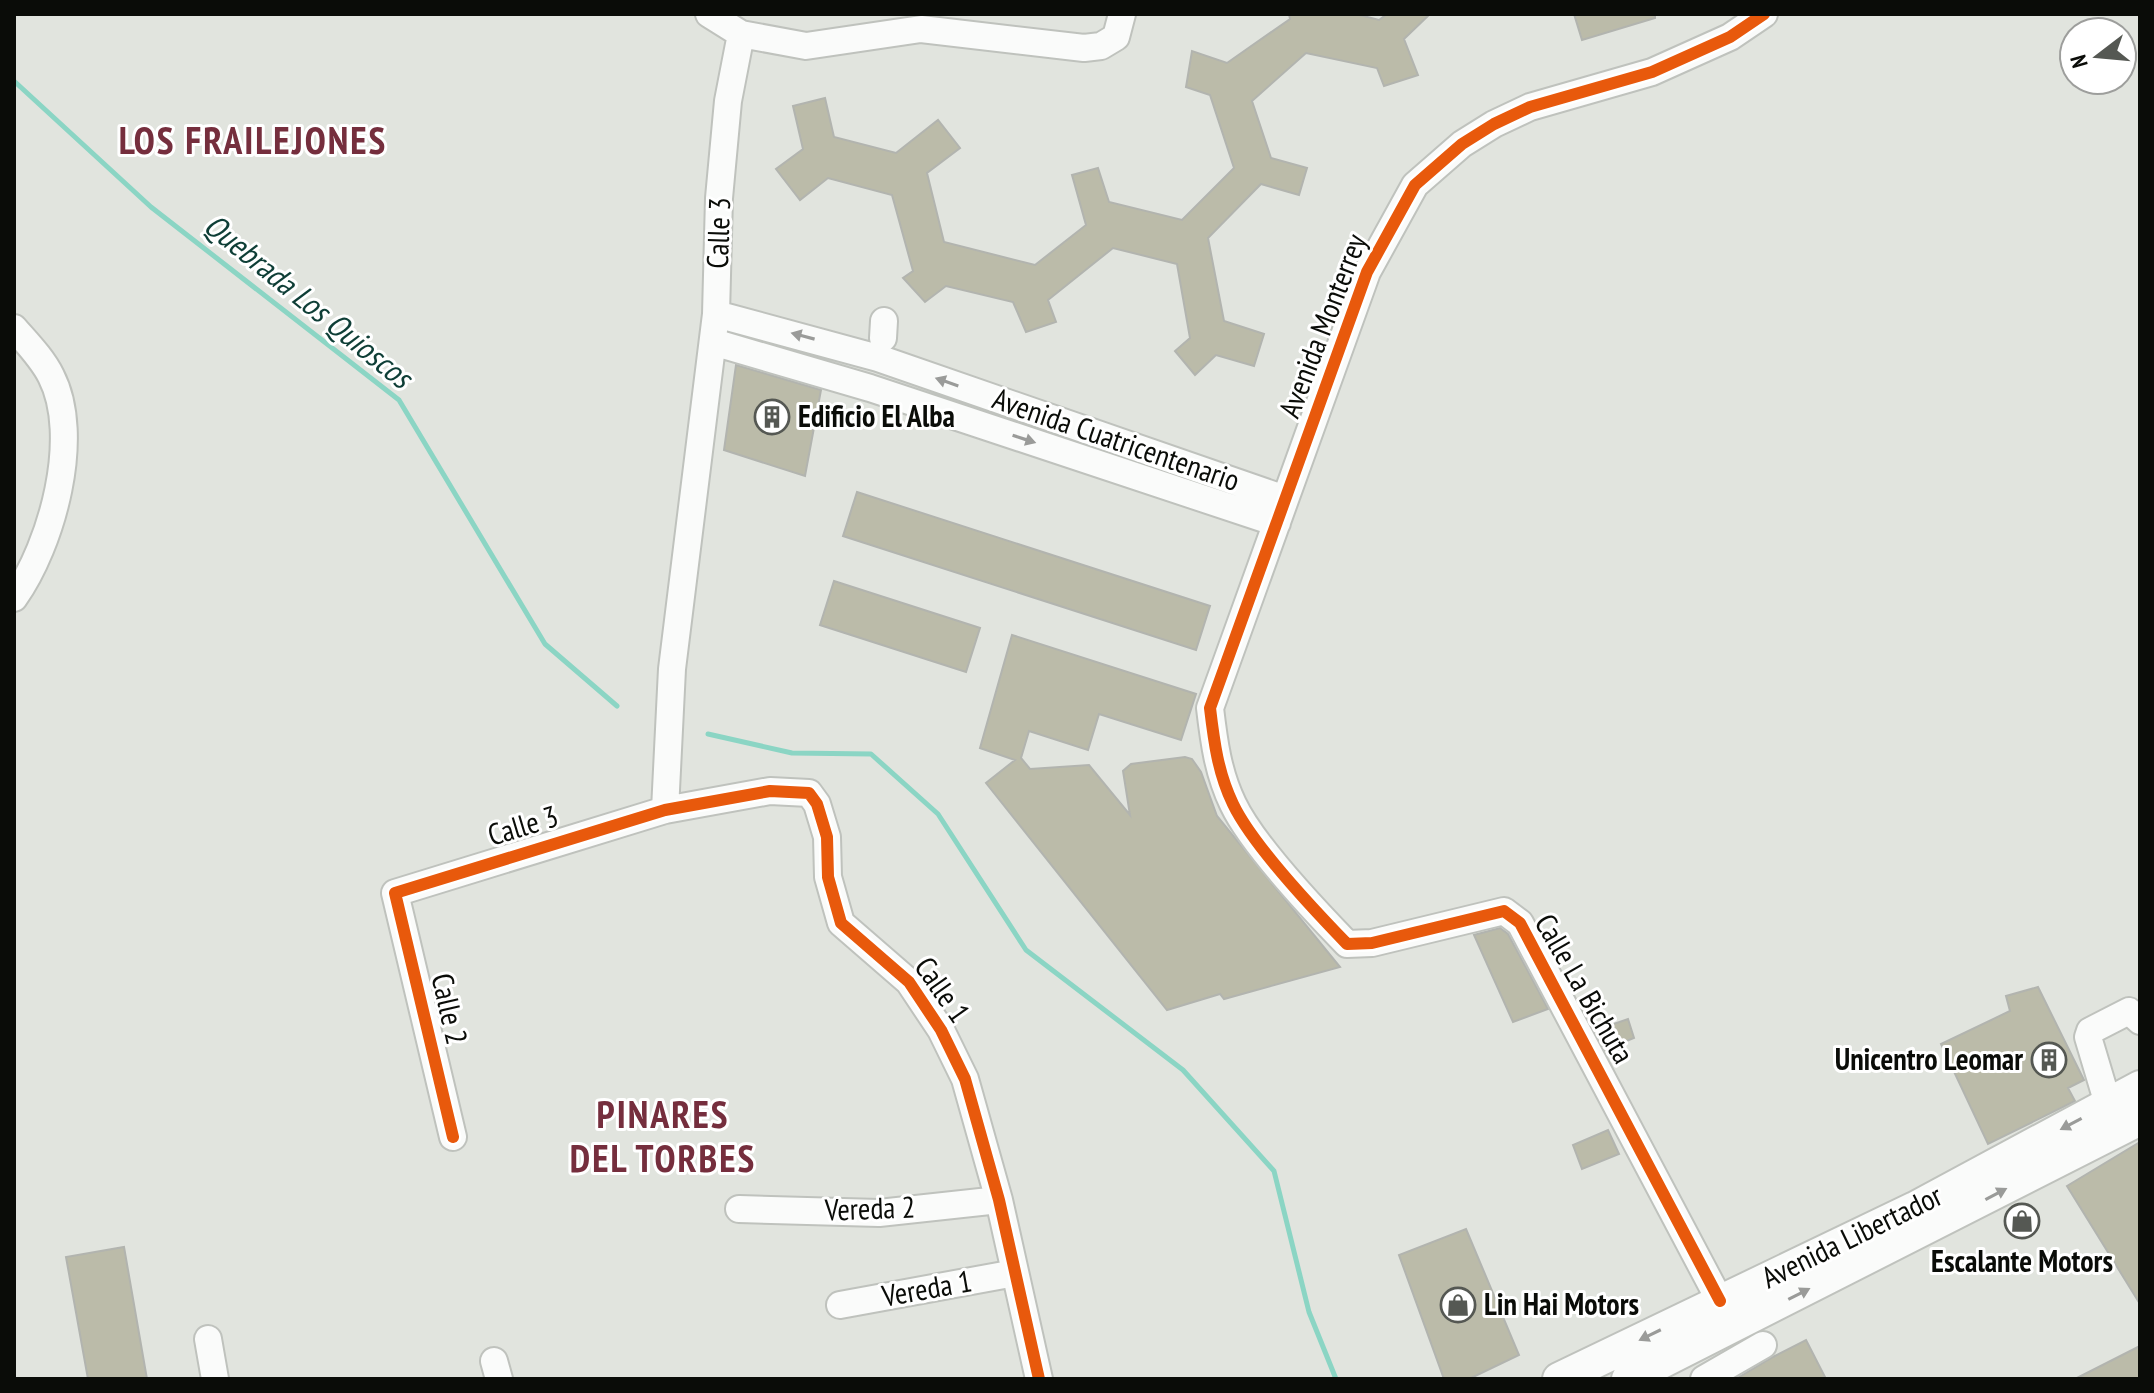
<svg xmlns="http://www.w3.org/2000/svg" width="2154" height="1393" viewBox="0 0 2154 1393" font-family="'PT Sans Narrow',sans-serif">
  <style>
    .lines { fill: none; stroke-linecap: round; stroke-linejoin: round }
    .stream { stroke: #8bd5c4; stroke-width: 5 }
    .building { fill: #bbbba9; stroke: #b2b4af; stroke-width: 2 }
    .minor-casing { stroke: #bfc2bd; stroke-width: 30 }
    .major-casing { stroke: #bfc2bd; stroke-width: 36 }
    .minor { stroke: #fafbfa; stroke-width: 26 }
    .major { stroke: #fafbfa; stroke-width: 32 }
    .cycleway-casing { stroke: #fff; stroke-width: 17 }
    .cycleway { stroke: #e8590c; stroke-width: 12 }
    .oneway { fill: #9a9b99 }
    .labels { text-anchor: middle; stroke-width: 6; stroke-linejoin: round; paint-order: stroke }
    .street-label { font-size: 30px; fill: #0a0c08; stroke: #fff }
    .poi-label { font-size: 30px; font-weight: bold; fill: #0a0c08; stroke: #fff; text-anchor: start }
    .water-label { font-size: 32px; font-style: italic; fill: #0e3e36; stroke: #fff }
    .district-label { font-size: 38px; font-weight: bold; letter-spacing: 2px; fill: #752e3d; stroke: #fff }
  </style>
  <rect width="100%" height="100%" fill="#e1e4de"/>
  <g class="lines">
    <!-- stream -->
    <path class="stream" d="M 14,81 L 151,207 L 399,400 L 545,644 L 617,706
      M 708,734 L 792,753 L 871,754 L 938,814 L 1026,950 L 1183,1070 L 1274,1171 L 1309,1312 L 1336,1379"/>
  </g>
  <!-- building -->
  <path class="building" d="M 1289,14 L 1356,14 L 1379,20 L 1387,14 L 1430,14 L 1404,39 L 1418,75 L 1384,86 L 1377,68 L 1306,53 L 1252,101 L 1271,158 L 1307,168 L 1299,195 L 1261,184 L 1208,238 L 1224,321 L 1264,334 L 1254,366 L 1216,355 L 1195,375 L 1175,351 L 1190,338 L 1177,264 L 1113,248 L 1048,300 L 1056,322 L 1026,332 L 1013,302 L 946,286 L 925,302 L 903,278 L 913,271 L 892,195 L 828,178 L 800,200 L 776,169 L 803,149 L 793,106 L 825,98 L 834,137 L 896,153 L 938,120 L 960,148 L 927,173 L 944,242 L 1035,265 L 1086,225 L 1072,175 L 1098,168 L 1109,202 L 1182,220 L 1234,168 L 1210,95 L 1186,87 L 1192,51 L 1227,63 L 1290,19 Z
    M 1574,14 L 1655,14 L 1655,18 L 1582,40 Z
    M 736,365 L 821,390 L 805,476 L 724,450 Z
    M 857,492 L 1210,606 L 1196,650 L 843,536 Z
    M 834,581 L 980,628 L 966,672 L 820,625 Z
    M 1012,635 L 1196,694 L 1181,740 L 1099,714 L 1088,750 L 1029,731 L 1021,758 L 1030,769 L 1089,765 L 1130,815 L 1123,771 L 1131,764 L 1185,757 L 1192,759 L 1201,772 L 1217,816 L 1340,967 L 1224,999 L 1220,994 L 1167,1010 L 986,783 L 1015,760 L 980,748 Z
    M 1500,928 L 1508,934 L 1548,1009 L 1513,1022 L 1474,935 Z
    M 2038,987 L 2084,1080 L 2068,1088 L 2075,1101 L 1988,1144 L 1941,1044 L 2010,1011 L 2006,996 Z
    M 1628,1019 L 1634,1038 L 1605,1050 L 1596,1030 Z
    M 1608,1130 L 1619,1154 L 1582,1169 L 1573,1145 Z
    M 2140,1142 L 2140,1304 L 2067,1186 Z
    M 1466,1229 L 1519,1355 L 1469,1379 L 1444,1379 L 1399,1255 Z
    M 124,1247 L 147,1379 L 88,1379 L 66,1257 Z
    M 1806,1340 L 1826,1379 L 1736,1379 L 1773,1357 Z
    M 2140,1346 L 2140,1379 L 2075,1379 Z"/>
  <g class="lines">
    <!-- minor casing -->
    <g class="minor-casing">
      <path id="minor" d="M 709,14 L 741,34 L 806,46 L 921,29 L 1084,48 L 1101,46 L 1116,37 L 1122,14
        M 716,314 L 878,358 L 1285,499
        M 14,328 C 27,343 42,358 51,376 C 82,436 52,545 14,598
        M 883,338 L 884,321
        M 713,342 L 870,388 L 1277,523
        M 665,810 L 672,669 L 716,314 L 719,198 L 728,101 L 741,34
        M 2108,1104 L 2088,1037 L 2090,1031 L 2129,1011 L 2140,1021
        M 453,1137 L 395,893 L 665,810 L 770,791 L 809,793 L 817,804 L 827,837 L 828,877 L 841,923 L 909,982 L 941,1030 L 965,1079 L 999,1200 L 1039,1379
        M 739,1209 L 879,1213 L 999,1200
        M 1720,1301 L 1520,923 L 1504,911 L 1372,943 L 1347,944 C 1315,911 1252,844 1233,804 C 1218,773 1214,742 1210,708 L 1367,272 L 1415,185 L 1462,144 L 1494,124 L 1530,107 L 1652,72 L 1730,37 L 1764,14
        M 840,1305 L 1015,1273
        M 208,1339 L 215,1379
        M 494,1361 L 499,1379
        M 1704,1379 L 1763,1345"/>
    </g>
    <!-- major casing -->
    <g class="major-casing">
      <path id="major" d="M 1559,1379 L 1915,1208 L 2140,1087
        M 1628,1379 L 2140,1119"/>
    </g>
    <!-- minor -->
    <use href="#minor" class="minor"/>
    <!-- major -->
    <use href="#major" class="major"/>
    <!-- cycleway casing -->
    <g class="cycleway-casing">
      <path id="cycleway" d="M 453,1137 L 395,893 L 665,810 L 770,791 L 809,793 L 817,804 L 827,837 L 828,877 L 841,923 L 909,982 L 941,1030 L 965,1079 L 999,1200 L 1039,1379
        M 1720,1301 L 1520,923 L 1504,911 L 1372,943 L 1347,944 C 1315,911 1252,844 1233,804 C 1218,773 1214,742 1210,708 L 1367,272 L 1415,185 L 1462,144 L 1494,124 L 1530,107 L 1652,72 L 1730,37 L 1764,14"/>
    </g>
    <!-- cycleway -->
    <use href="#cycleway" class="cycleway"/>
  </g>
  <!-- one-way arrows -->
  <defs><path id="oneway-solid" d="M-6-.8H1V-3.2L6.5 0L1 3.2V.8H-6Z" transform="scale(2)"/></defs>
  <g class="oneway">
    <use href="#oneway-solid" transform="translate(803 336) rotate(-165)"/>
    <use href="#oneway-solid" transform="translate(947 382) rotate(-161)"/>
    <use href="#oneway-solid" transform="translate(1024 439) rotate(18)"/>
    <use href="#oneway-solid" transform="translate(2071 1124) rotate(152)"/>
    <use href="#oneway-solid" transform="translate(1996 1194) rotate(-28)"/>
    <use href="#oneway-solid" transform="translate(1799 1294) rotate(-27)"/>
    <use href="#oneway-solid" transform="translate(1650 1335) rotate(154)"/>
  </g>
  <!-- icons -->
  <defs>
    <g id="building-ring" transform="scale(1.8)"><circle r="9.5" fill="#fff" stroke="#555853" stroke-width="1.5"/><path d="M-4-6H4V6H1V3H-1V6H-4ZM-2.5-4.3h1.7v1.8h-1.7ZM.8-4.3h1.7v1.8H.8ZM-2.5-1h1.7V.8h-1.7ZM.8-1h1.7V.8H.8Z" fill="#555853"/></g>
    <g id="shop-ring" transform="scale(1.8)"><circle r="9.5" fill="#fff" stroke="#555853" stroke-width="1.5"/><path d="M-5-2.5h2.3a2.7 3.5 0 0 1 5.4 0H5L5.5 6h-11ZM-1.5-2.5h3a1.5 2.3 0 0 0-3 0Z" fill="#555853"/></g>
  </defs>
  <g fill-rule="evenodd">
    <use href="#building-ring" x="772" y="417"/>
    <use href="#building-ring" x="2049" y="1060"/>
    <use href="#shop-ring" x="2022" y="1221"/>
    <use href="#shop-ring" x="1458" y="1305"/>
  </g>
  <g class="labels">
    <!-- street labels -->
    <g class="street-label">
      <text transform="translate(719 233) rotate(-88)" y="10">Calle 3</text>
      <text transform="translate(1323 326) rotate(-69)" y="10">Avenida Monterrey</text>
      <text transform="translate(1116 440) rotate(19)" y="10">Avenida Cuatricentenario</text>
      <text transform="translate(523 826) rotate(-17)" y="10">Calle 3</text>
      <text transform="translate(1584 989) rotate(60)" y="10">Calle La Bichuta</text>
      <text transform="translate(942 990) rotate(55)" y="10">Calle 1</text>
      <text transform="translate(449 1009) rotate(77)" y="10">Calle 2</text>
      <text transform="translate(870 1209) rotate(-2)" y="10">Vereda 2</text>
      <text transform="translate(1852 1237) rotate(-26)" y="10">Avenida Libertador</text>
      <text transform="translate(927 1289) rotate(-10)" y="10">Vereda 1</text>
    </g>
    <!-- poi labels -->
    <g class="poi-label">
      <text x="798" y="427">Edificio El Alba</text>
      <text x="2023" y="1070" text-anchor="end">Unicentro Leomar</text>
      <text x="2022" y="1272" text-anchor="middle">Escalante Motors</text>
      <text x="1484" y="1315">Lin Hai Motors</text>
    </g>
    <!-- water labels -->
    <g class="water-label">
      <text transform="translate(308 301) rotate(39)" y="11">Quebrada Los Quioscos</text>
    </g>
    <!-- district labels -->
    <g class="district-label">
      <text x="253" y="154">LOS FRAILEJONES</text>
      <text x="663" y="1128">PINARES<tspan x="663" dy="44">DEL TORBES</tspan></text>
    </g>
  </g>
  <!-- border -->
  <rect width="2154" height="1393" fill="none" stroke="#0a0c08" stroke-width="32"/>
  <!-- north arrow -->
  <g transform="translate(2098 56) rotate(254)"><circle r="38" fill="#ffffff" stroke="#9d9e9c" stroke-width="2"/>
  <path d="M0-6L14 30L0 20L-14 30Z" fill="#555853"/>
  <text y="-12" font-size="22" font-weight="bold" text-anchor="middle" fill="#0a0c08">N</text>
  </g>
</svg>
